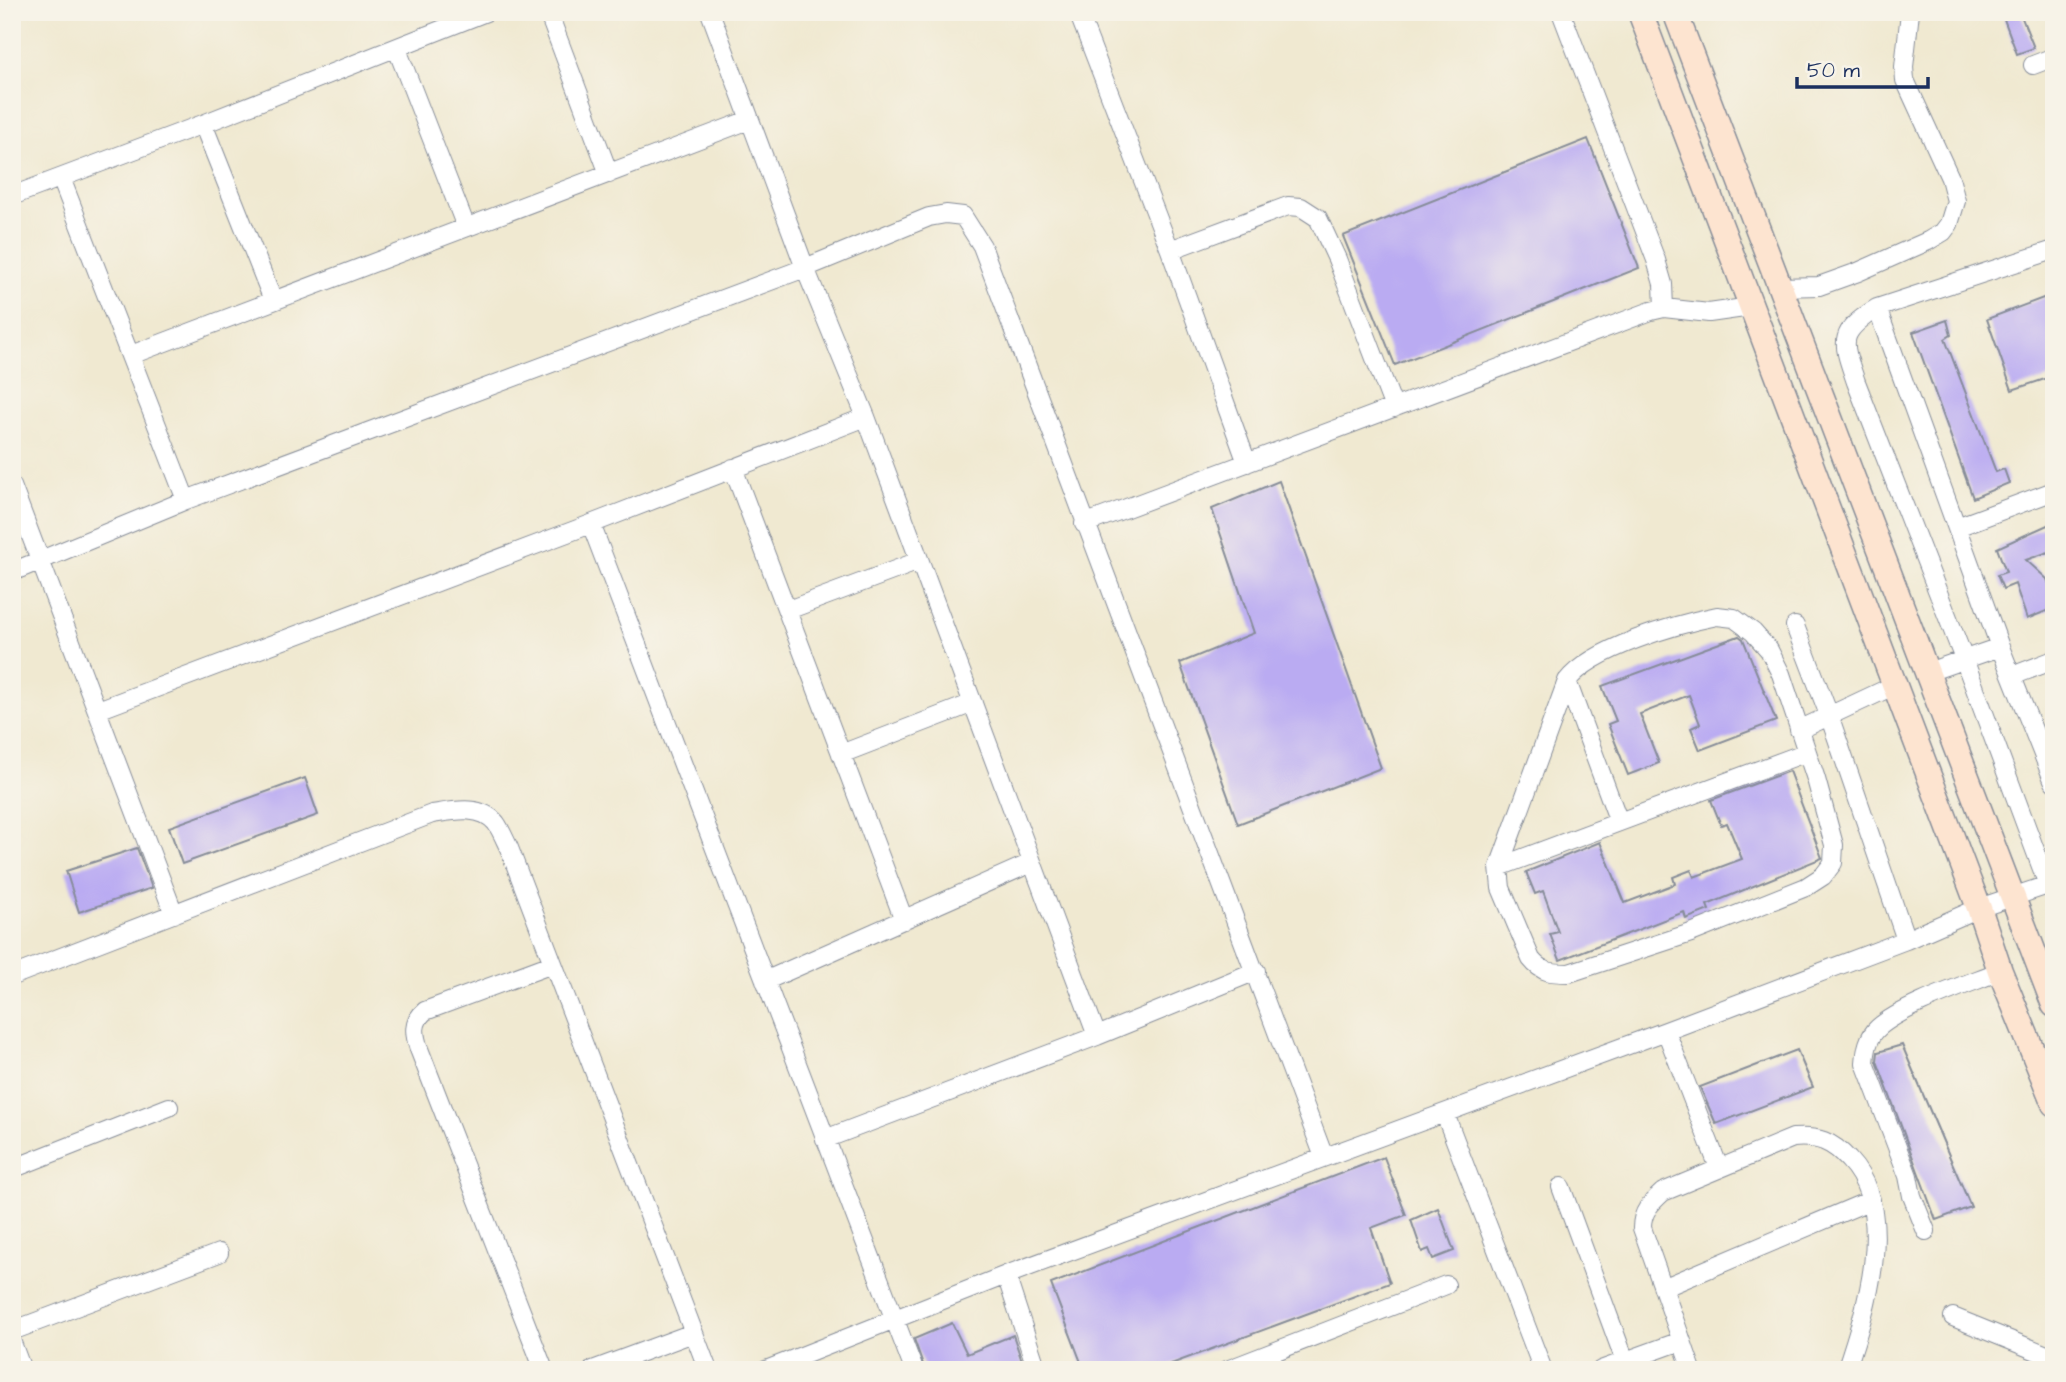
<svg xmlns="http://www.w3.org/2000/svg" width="2066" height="1382" viewBox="0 0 2066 1382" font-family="'Architects Daughter',sans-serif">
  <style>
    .building { fill: #baabf2 }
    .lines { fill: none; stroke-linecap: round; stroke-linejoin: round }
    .street-casing { stroke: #868c98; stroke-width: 20 }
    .secondary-casing { stroke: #868c98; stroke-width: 27 }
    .street { stroke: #fff; stroke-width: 18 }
    .secondary { stroke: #fde4d0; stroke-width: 24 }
  </style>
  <rect width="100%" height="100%" fill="#f7f3e8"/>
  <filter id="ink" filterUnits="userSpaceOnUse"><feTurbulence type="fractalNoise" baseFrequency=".0143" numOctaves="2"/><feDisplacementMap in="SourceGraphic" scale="14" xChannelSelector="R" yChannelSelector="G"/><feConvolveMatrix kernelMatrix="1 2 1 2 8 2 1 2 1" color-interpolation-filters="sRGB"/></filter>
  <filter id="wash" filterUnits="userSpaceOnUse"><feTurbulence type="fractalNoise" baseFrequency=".00686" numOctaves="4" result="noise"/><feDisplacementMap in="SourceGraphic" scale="28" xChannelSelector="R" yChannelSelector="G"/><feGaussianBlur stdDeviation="1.57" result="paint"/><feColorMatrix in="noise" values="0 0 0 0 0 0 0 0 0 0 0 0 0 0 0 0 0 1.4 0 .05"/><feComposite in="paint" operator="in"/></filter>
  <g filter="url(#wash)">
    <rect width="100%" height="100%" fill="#f0e9d1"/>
    <g id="blocks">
      <!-- building -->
      <path class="building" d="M 2020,13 L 2034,48 L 2017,54 L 2004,19 Z
        M 1588,139 L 1639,268 L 1395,365 L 1343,236 Z
        M 2054,294 L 2054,376 L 2012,390 L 1987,319 Z
        M 1947,320 L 1951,335 L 1945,339 L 1996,472 L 2004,469 L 2009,483 L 1973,498 L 1913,332 Z
        M 1279,481 L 1381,768 L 1238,824 L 1180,663 L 1254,633 L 1212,509 Z
        M 2054,522 L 2054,550 L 2026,560 L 2047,579 L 2054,598 L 2049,610 L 2027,619 L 2015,584 L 2003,589 L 1997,575 L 2006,572 L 1997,548 Z
        M 1739,636 L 1743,639 L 1776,721 L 1700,750 L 1691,728 L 1700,724 L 1689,695 L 1640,714 L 1659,763 L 1628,775 L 1608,724 L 1616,721 L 1602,686 Z
        M 1789,771 L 1822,858 L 1707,905 L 1709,910 L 1686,919 L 1684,912 L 1560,960 L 1550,934 L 1558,932 L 1543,891 L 1535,894 L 1526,872 L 1600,842 L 1625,903 L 1675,884 L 1673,877 L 1691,870 L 1694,877 L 1742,859 L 1727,823 L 1721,825 L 1711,800 Z
        M 305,778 L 318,815 L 182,864 L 169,827 Z
        M 137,848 L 152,888 L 79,912 L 66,871 Z
        M 1902,1045 L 1971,1207 L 1936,1220 L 1877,1061 L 1878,1052 Z
        M 1797,1050 L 1813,1087 L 1716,1124 L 1700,1087 Z
        M 1384,1157 L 1406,1215 L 1371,1228 L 1390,1283 L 1155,1370 L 1084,1370 L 1051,1284 Z
        M 1438,1208 L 1454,1251 L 1433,1259 L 1429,1249 L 1422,1252 L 1411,1220 Z
        M 952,1323 L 967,1354 L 1013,1335 L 1025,1370 L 925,1370 L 914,1339 Z"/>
    </g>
  </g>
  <g filter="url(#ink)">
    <use href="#blocks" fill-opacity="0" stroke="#868c98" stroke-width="2"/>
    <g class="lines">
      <!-- street casing -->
      <g class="street-casing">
        <path id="street" d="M 548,12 L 609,174
          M 710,12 L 805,268 L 866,417 L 1097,1036
          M 1078,12 L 1170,250 L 1247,463
          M 1561,12 L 1656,260 L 1663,284 L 1664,308
          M 397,49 L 466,227
          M 2033,65 L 2054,57
          M 203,124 L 273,300
          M 61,178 L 186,500
          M 12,196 L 203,124 L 486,12
          M 1170,250 L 1288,206 L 1301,207 L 1318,218 L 1337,259 L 1394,408
          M 1779,287 L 1819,286 L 1858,272 L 1928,241 L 1943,232 L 1949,224 L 1956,201 L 1950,178 L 1905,80 L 1904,67 L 1910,12
          M 1877,308 L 2000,647 L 2054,782
          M 131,355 L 749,120
          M 733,468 L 904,920
          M 12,486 L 174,914
          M 591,524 L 914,1370
          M 1084,524 L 1651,311 L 1664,308 L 1709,313 L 1751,307
          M 1957,527 L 2054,491
          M 12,572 L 186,500 L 805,268 L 929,217 L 946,214 L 963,216 L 982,246 C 1094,551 1212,853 1324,1157
          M 788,610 L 919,561
          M 1717,616 L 1734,618 L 1753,632 L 1769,650 L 1781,674 L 1816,779 L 1834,845 L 1833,863 L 1823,876 L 1806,887 L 1691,933 L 1569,973 C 1552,973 1542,973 1531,959 L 1501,888 L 1499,867 L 1567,681 C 1592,648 1677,624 1717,616 Z
          M 1795,626 L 1829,715 L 1906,940
          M 1925,673 L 2000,647
          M 2012,676 L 2054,660
          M 1567,681 L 1619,822
          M 98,710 L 591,524 L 866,417
          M 1799,730 L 1895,685
          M 841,754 L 973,703
          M 1499,867 L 1807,752
          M 2048,885 L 1964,659 L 1856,382 C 1842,341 1837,333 1877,308 L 2054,250
          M 12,976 L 432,814 C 452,811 481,804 496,823 C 501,830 505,840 509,848 L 708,1370
          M 765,981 L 1031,863
          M 1666,1031 L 1719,1168
          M 1445,1114 L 1543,1370
          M 825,1139 L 1097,1036 L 1256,971
          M 12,1169 L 169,1107
          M 1561,1187 L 1625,1361
          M 1926,1231 L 1912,1196 L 1908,1176 L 1865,1063 C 1866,1050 1868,1037 1878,1028 C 1902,1006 1968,984 2000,971
          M 1006,1275 L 1037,1370
          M 1663,1288 L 1871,1200
          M 1953,1317 L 2054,1358
          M 12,1331 L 219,1253
          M 12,1343 L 22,1370
          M 544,1370 L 419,1049 C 414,1034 412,1022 425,1011 L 552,964
          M 593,1370 L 693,1333
          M 766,1370 L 1006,1275 L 1666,1031 L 1906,940 L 1979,908 L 2054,883
          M 1227,1370 L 1446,1285
          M 1601,1370 L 1681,1341
          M 1692,1370 L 1642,1228 C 1642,1211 1651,1203 1663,1192 L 1793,1138 C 1818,1136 1832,1141 1849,1160 C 1898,1212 1866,1310 1846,1370"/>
      </g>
      <!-- secondary casing -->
      <g class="secondary-casing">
        <path id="secondary" d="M 1640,12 L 1979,908 L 2000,971 L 2054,1104
          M 1675,12 L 2054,1005"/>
      </g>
      <!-- street -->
      <use href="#street" class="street"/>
      <!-- secondary -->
      <use href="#secondary" class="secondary"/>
    </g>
  </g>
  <!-- margin -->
  <rect width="2066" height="1382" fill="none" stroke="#f7f3e8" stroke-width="42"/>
  <!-- scale -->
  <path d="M1797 77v10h131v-10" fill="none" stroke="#1b2f5e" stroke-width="3.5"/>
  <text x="1807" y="77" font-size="21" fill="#1b2f5e" stroke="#f7f3e8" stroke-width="5" paint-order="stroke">50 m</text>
</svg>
